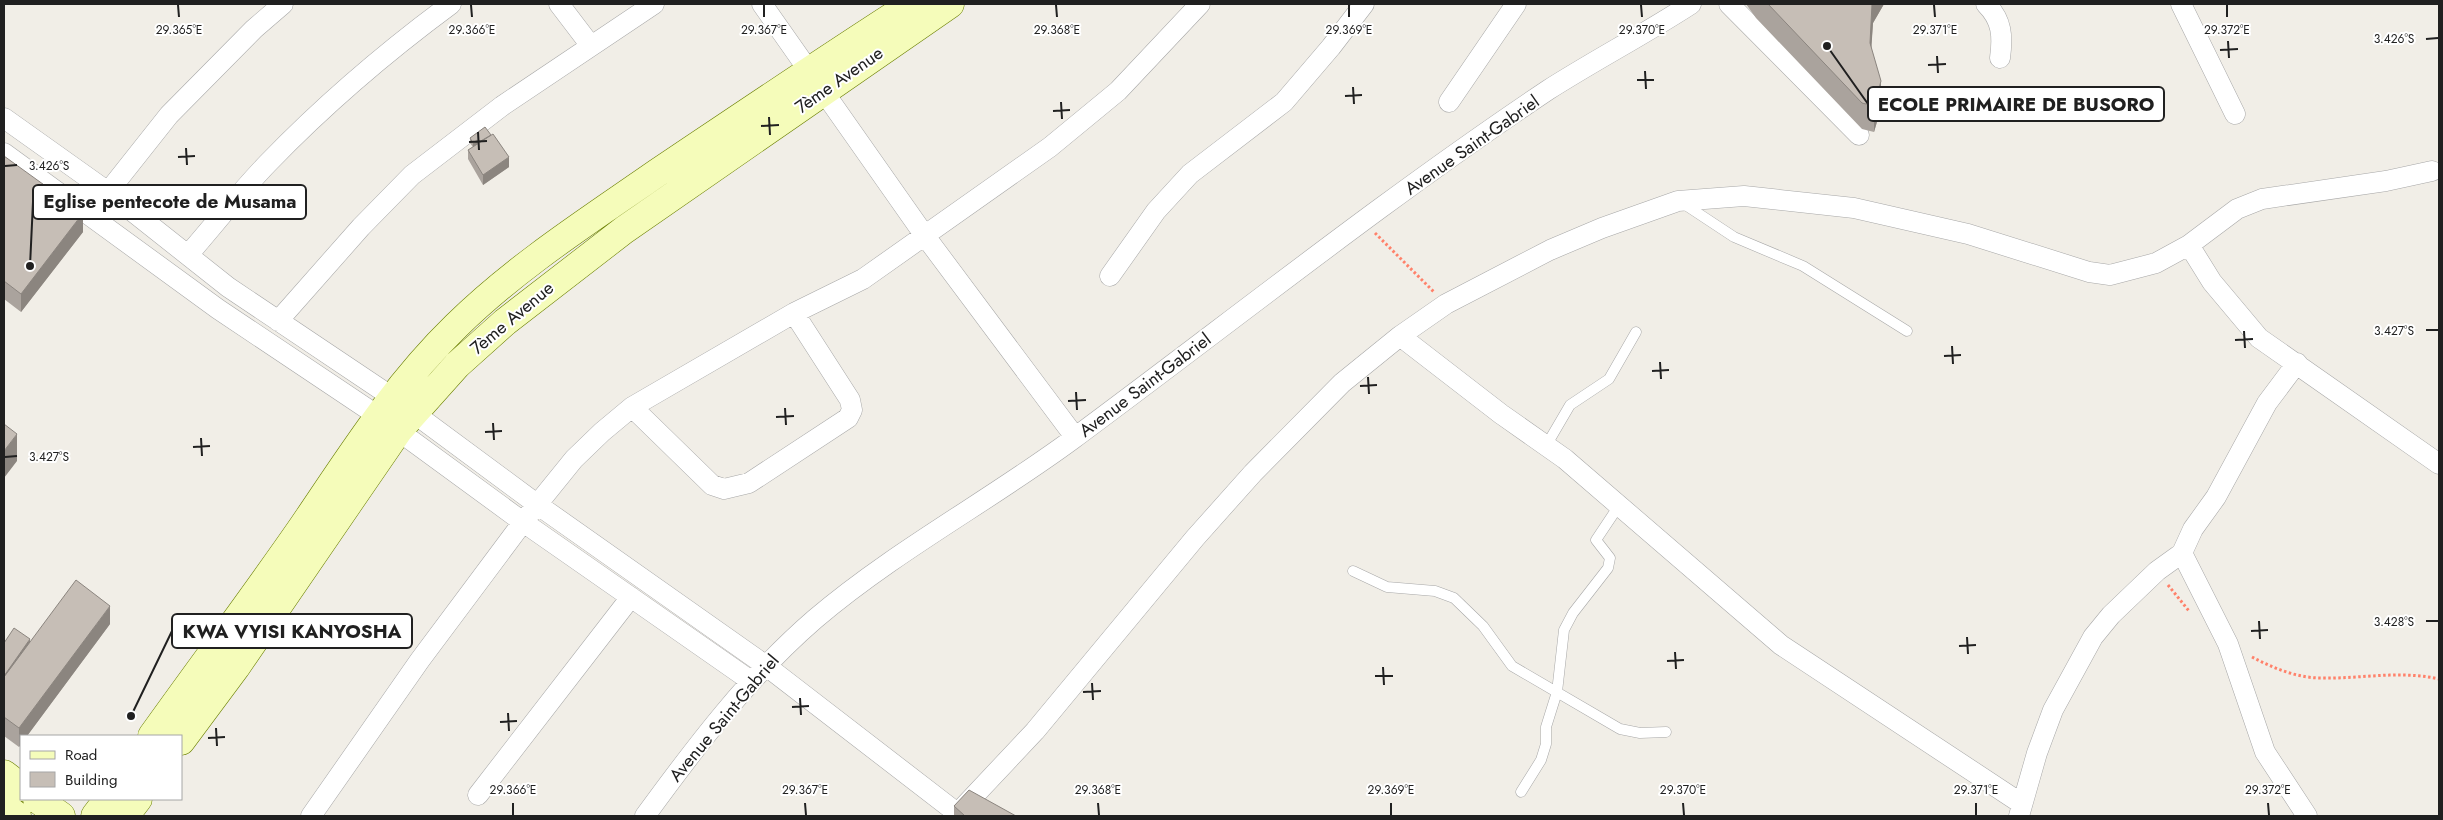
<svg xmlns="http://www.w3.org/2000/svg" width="2443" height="820" viewBox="0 0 2443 820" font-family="Jost,sans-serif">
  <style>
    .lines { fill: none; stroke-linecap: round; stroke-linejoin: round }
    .lane-casing { stroke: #a7a7a7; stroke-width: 11 }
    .street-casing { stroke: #a7a7a7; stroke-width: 21 }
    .secondary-casing { stroke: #6a7f00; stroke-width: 29 }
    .path { stroke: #ff816a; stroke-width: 3; stroke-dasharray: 2.5 2.5; stroke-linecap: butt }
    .lane { stroke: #fff; stroke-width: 10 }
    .street { stroke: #fff; stroke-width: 20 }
    .secondary { stroke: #f5fcba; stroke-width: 28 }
    .wall { fill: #aaa39d }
    .shaded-wall { fill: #8b857f }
    .building { fill: #c6beb6; stroke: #8b857f }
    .ticks { fill: none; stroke: #202020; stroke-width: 2 }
    .labels { text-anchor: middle; stroke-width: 4; stroke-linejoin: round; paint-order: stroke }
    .street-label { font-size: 18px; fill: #202020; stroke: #fff }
    .ticks-label { font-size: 12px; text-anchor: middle; fill: #202020; stroke: #fff; stroke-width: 4; stroke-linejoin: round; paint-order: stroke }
    .leader { fill: none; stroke: #202020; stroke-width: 2 }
    .callout-dot { fill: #202020; stroke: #fff; stroke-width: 2 }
    .callout { fill: #fff; stroke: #202020; stroke-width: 2 }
    .callout-label { font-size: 19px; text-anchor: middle; font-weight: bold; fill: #202020 }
  </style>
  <rect width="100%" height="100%" fill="#f1eee7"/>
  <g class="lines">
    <!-- lane casing -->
    <g class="lane-casing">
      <path id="lane" d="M 1681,202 L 1734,237 L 1803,266 L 1907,331
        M 1546,446 L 1570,405 L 1609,379 L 1636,332
        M 1353,571 L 1387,587 L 1435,591 L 1454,598 L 1483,626 L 1512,666 L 1620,729 L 1640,733 L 1666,732
        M 1521,792 L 1541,760 L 1546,744 L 1546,727 L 1557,692 L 1564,630 L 1573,613 L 1608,568 L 1610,558 L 1596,540 L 1620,504"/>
    </g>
    <!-- street casing -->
    <g class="street-casing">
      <path id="street" d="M 559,4 L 591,46
        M 762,4 L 925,236 L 1075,437
        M 1729,4 L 1859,135
        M 1986,4 C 2002,20 2003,36 2000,58
        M 2181,4 L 2235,114
        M 1449,102 L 1516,4
        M 4,118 L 108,192 L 228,287 L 392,397 L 538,505 L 765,665 L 957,813
        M 4,153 L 218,309 L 378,416 L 523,522 L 751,681
        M 108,192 L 169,115 L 254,29 L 283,4
        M 2189,245 L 2212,282 L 2259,338 L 2439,464
        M 188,255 C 214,225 240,192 268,163 C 324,105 386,52 451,4
        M 1110,276 L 1156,211 L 1190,174 L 1284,102 L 1331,47 L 1364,4
        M 278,321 L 361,227 L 412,175 L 502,106 L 654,4
        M 1400,336 L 1501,414 L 1565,459 L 1781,645 L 2022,804
        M 632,407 L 712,485 L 724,489 L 749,483 L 848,418 L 852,410 L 850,400 L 794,313
        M 2182,553 L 2228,644 L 2265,752 L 2307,816
        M 478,795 L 631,597
        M 311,816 L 420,660 L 523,522 L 574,459 L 602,432 L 632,407 L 794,313 L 863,279 L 1050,147 L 1118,91 L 1200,4
        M 645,816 C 696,746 749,676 815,619 C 895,551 989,501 1073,439 C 1231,322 1385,199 1548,90 C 1595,60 1645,34 1691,4
        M 955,816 L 1035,731 L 1195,538 L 1253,473 L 1342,383 L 1400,336 L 1446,304 L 1550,250 L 1602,228 L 1678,201 L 1744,196 L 1854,208 L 1968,234 L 2089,272 L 2110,275 L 2156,263 L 2189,245 L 2237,209 L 2262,199 L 2386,181 L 2432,171
        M 2019,816 L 2037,753 L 2053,710 L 2093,637 L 2111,615 L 2157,571 L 2182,553 L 2193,529 L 2216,497 L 2267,403 L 2297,363"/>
    </g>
    <!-- secondary casing -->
    <g class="secondary-casing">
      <path id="secondary" d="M 152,736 C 202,666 254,597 303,526 C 350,457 395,385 456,326 C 516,267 588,221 657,173 C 742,116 826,59 912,4
        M 181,741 L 236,667 L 398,431 L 457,365 L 505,322 L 624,230 L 950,4
        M 4,774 L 21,787
        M 37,799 L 61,816
        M 4,806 L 17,816
        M 95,816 L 108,799
        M 125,816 L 138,799"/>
    </g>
    <!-- path -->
    <path class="path" d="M 1375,233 L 1434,292
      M 2168,585 L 2189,611
      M 2252,657 C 2273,668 2297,678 2321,678 C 2361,679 2399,670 2439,679"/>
    <!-- lane -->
    <use href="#lane" class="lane"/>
    <!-- street -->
    <use href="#street" class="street"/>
    <!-- secondary -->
    <use href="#secondary" class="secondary"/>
  </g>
  <!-- wall -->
  <path class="wall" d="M 1746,4 L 1884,4 L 1873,23 L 1871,48 L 1881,108 L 1874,132 L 1862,129 L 1756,18 Z
    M 485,127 L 509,167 L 483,185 L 468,159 L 468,150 L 473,147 L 470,143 L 470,138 Z
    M 4,156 L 83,232 L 21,312 L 4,299 Z
    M 110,624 L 27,736 L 21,736 L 21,744 L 19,747 L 4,736 L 4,643 L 30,642 Z
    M 954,806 L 1016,816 L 954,816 Z"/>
  <!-- shaded-wall -->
  <path class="shaded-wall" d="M 1872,4 L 1884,4 L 1873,23 L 1870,69 L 1870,43 Z
    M 1881,81 L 1881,108 L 1874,132 L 1874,106 Z
    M 477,140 L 477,145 L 473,148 L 473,143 Z
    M 509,157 L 509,167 L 483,185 L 483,175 Z
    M 83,213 L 83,232 L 21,312 L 21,294 Z
    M 17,434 L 17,461 L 4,478 L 4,451 Z
    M 110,606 L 110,624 L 27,736 L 21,736 L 21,744 L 19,747 L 19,728 Z
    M 30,639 L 30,654 L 4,690 L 4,676 Z"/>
  <!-- building -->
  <path class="building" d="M 1768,4 L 1872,4 L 1870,43 L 1881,81 L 1874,106 L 1862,103 Z
    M 485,127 L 491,135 L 479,142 L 477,140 L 473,143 L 470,138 Z
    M 493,134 L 509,157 L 483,175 L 468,150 Z
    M 4,156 L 83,213 L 21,294 L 4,281 Z
    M 4,424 L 17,434 L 4,451 Z
    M 76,580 L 110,606 L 19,728 L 4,717 L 4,677 Z
    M 14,628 L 30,639 L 4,676 L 4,643 Z
    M 969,790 L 1016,816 L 965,816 L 954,806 Z"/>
  <!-- ticks -->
  <path class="ticks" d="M 178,5 L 179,17M 471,5 L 472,17M 764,5 L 764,17M 1056,5 L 1057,17M 1349,5 L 1349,17M 1641,5 L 1642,17M 1934,5 L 1935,17M 2227,5 L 2227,17M 2426,39 L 2438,38M 2228,41 L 2229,58M 2220,50 L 2238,49M 1937,56 L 1938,73M 1928,65 L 1946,64M 1645,71 L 1646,89M 1637,80 L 1654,80M 1353,87 L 1354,104M 1345,96 L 1362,95M 1061,102 L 1062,119M 1053,111 L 1070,110M 769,117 L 770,135M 761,126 L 779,125M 478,132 L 479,150M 469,142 L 487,141M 186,148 L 187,165M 178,157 L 195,156M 5,166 L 17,165M 2426,330 L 2438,330M 2244,331 L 2245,348M 2235,340 L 2253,339M 1952,346 L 1953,364M 1944,356 L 1961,355M 1660,362 L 1661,379M 1652,371 L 1669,370M 1368,377 L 1369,394M 1360,386 L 1377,385M 1076,392 L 1077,410M 1068,401 L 1086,400M 785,408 L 786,425M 776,417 L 794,416M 493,423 L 494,440M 485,432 L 502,431M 201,438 L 202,456M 193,447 L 210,446M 5,457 L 17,456M 2259,621 L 2260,639M 2426,621 L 2438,621M 2251,631 L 2268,630M 1967,637 L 1968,654M 1959,646 L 1976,645M 1675,652 L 1676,669M 1667,661 L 1684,660M 1383,667 L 1384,685M 1375,676 L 1393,676M 1092,683 L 1093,700M 1083,692 L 1101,691M 800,698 L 801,715M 792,707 L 809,706M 508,713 L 509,731M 500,722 L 517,721M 216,728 L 217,746M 208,738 L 225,737M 513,803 L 513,815M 805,803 L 806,815M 1098,803 L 1099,815M 1391,803 L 1391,815M 1683,803 L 1684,815M 1976,803 L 1976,815M 2268,803 L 2269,815"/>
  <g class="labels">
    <!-- street labels -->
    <g class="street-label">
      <text transform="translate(839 80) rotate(-35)" y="6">7ème Avenue</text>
      <text transform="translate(1472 145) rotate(-35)" y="6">Avenue Saint-Gabriel</text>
      <text transform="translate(512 318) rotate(-40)" y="6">7ème Avenue</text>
      <text transform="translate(1145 385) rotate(-37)" y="6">Avenue Saint-Gabriel</text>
      <text transform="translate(724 718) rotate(-50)" y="6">Avenue Saint-Gabriel</text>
    </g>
  </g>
  <g class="ticks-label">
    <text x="179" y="34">29.365°E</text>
    <text x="472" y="34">29.366°E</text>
    <text x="764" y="34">29.367°E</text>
    <text x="1057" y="34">29.368°E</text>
    <text x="1349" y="34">29.369°E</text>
    <text x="1642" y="34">29.370°E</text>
    <text x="1935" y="34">29.371°E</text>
    <text x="2227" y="34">29.372°E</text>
    <text x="2394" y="43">3.426°S</text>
    <text x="49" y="170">3.426°S</text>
    <text x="2394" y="335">3.427°S</text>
    <text x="49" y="461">3.427°S</text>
    <text x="2394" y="626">3.428°S</text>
    <text x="513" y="794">29.366°E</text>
    <text x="805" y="794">29.367°E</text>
    <text x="1098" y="794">29.368°E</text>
    <text x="1391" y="794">29.369°E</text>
    <text x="1683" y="794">29.370°E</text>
    <text x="1976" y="794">29.371°E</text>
    <text x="2268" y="794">29.372°E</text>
  </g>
  <!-- callouts -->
  <path class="leader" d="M1827 46L1868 104M30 266L33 202M131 716L172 631"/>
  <g class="callout-dot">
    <circle cx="1827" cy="46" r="5"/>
    <circle cx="30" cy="266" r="5"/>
    <circle cx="131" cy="716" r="5"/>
  </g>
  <g class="callout">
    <rect x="1868" y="87" width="296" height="34" rx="5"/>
    <rect x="33" y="185" width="273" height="34" rx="5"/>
    <rect x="172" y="614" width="240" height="34" rx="5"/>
  </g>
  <g class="callout-label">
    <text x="2016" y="111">ECOLE PRIMAIRE DE BUSORO</text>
    <text x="170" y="208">Eglise pentecote de Musama</text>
    <text x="292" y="638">KWA VYISI KANYOSHA</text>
  </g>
  <!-- border -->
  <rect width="2443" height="820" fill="none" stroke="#202020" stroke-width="10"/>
  <!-- legend -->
  <rect x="20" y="735" width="162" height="65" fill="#ffffff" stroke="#a6a6a6"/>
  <rect x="30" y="751" width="25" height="8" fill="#f5fcba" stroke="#a6a6a6"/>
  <text x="65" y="760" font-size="15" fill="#202020">Road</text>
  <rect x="30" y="772" width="25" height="15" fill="#c6beb6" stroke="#a6a6a6"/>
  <text x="65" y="785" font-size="15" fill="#202020">Building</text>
</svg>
